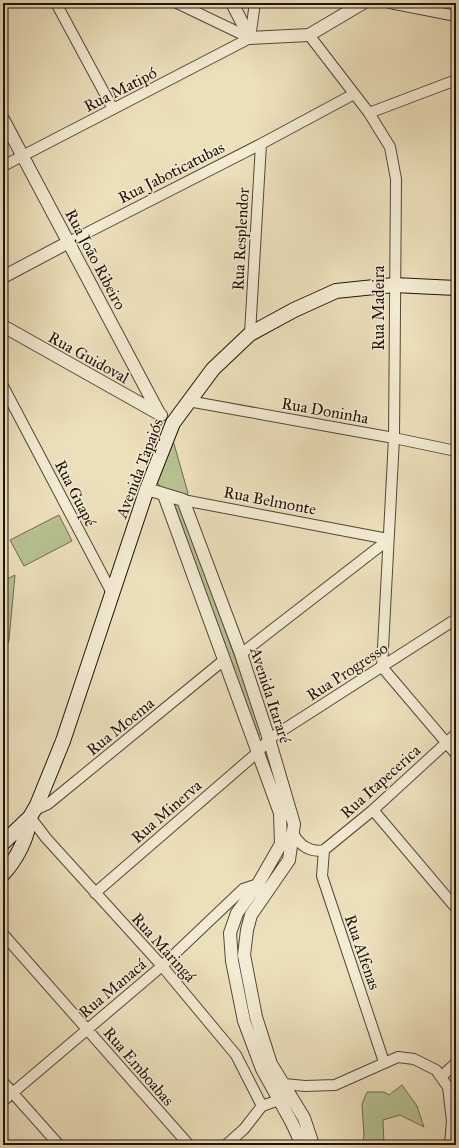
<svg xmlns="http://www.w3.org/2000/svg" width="459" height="1148" viewBox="0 0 459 1148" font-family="'IM FELL Great Primer',serif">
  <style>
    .green { fill: #b7c291; stroke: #6c6a4f }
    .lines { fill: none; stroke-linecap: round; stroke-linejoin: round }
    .minor-casing { stroke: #534638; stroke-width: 12 }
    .tertiary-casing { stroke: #534638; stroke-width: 14 }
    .secondary-casing { stroke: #20130d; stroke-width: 16 }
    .minor { stroke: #f3ebd3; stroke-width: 10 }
    .tertiary { stroke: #f3ebd3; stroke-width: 12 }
    .secondary { stroke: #f3ebd3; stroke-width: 14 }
    .labels { text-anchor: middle; stroke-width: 3; stroke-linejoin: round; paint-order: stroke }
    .street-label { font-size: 16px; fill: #20130d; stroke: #f3ebd3 }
  </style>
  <rect width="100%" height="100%" fill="#ece0bb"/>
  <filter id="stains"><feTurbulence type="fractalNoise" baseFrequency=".005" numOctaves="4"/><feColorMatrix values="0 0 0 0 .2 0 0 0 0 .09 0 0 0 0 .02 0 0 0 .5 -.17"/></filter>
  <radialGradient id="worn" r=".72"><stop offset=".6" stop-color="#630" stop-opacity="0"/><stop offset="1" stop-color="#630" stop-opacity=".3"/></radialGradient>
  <!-- green -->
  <path class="green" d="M 172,437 L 188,493 L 182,509 L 262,733 L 256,737 L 176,509 L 157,482 Z
    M 59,515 L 72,541 L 24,566 L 10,540 Z
    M 15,575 L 9,640 L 3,658 L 3,581 Z
    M 402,1085 L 417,1106 L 424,1127 L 400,1115 L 383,1120 L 384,1145 L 362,1145 L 364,1136 L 362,1104 L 367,1092 L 384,1092 L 389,1095 Z"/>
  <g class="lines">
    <!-- minor casing -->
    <g class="minor-casing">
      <path id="minor" d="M 56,3 L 113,109
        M 177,3 L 250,38
        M 390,3 L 456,16
        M 309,35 L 369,113 L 390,147 L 396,179 L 394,438 L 382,667
        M 250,38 L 255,3
        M 369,113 L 456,80
        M 3,166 L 250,38
        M 69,242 L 261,144 L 354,94
        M 250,334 L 261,144
        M 3,386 L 113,595
        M 188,401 L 394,438 L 456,451
        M 183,500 L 388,539
        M 241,654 L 388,540
        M 382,667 L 456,754
        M 373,810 L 456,908
        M 33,811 L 48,804 L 224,660
        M 30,817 L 46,838 L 162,966 L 236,1055 L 262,1106
        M 293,833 C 299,845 310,853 324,850 L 373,810 L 456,734
        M 324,850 L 322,876 L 384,1062
        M 95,893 L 258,752 L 269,739 L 456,619
        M 3,934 L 189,1145
        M 441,1077 L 456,1063
        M 3,1082 L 59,1145
        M 284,1084 L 305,1086 L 335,1085 L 398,1057 L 414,1059 L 436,1070 L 448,1087 L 452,1121 L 450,1145
        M 3,1101 L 162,966 L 243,889 L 258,884
        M 226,1145 L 244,1129 L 262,1106 L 279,1100"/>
    </g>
    <!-- tertiary casing -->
    <g class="tertiary-casing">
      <path id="tertiary" d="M 232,3 L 250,38 L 309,35 L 363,3
        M 3,119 L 160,415
        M 3,277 L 69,242
        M 3,326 L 161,415
        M 147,489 L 183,500 L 241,654 L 269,739 L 294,824 L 289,860 L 251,915 L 247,930 L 244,955 L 256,1017 L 271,1064 L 304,1118 L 313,1145
        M 164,495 L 280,813 L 281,844 L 258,884 L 237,913 L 230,933 L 232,961 L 244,1021 L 262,1069 L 292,1123 L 302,1145"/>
    </g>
    <!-- secondary casing -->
    <g class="secondary-casing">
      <path id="secondary" d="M 3,843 L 30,817 L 37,805 L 63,741 L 147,489 L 173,423 L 213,369 L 250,334 L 294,310 L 336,291 L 394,285 L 456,288
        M 3,874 C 17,859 28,837 30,817"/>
    </g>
    <!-- minor -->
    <use href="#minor" class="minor"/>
    <!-- tertiary -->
    <use href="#tertiary" class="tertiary"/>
    <!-- secondary -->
    <use href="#secondary" class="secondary"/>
  </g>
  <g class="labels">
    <!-- street labels -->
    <g class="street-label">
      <text transform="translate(120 89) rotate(-27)" y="6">Rua Matipó</text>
      <text transform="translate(171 172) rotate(-27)" y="6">Rua Jaboticatubas</text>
      <text transform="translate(240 239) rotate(-87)" y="6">Rua Resplendor</text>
      <text transform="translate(96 259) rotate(62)" y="6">Rua João Ribeiro</text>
      <text transform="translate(378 308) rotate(-90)" y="6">Rua Madeira</text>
      <text transform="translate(89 357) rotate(29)" y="6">Rua Guidoval</text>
      <text transform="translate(325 410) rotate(10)" y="6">Rua Doninha</text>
      <text transform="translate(139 468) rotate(-69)" y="6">Avenida Tapajós</text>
      <text transform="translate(76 493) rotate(63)" y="6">Rua Guapé</text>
      <text transform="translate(270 500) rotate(11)" y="6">Rua Belmonte</text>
      <text transform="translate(347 671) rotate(-33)" y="6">Rua Progresso</text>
      <text transform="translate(271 695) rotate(72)" y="6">Avenida Itararé</text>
      <text transform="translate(120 726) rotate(-39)" y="6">Rua Moema</text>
      <text transform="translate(380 781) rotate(-42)" y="6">Rua Itapecerica</text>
      <text transform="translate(166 811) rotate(-41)" y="6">Rua Minerva</text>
      <text transform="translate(164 947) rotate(48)" y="6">Rua Maringá</text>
      <text transform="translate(363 952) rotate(71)" y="6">Rua Alfenas</text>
      <text transform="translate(112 988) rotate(-40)" y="6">Rua Manacá</text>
      <text transform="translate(139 1066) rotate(49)" y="6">Rua Emboabas</text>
    </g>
  </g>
  <!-- margin -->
  <rect width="459" height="1148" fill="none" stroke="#ece0bb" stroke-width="16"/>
  <rect x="4" y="4" width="451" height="1140" fill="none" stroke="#20130d" stroke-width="2"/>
  <rect x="8" y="8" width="443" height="1132" fill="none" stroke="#20130d"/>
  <rect width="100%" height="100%" filter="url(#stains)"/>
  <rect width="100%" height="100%" fill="url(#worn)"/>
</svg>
